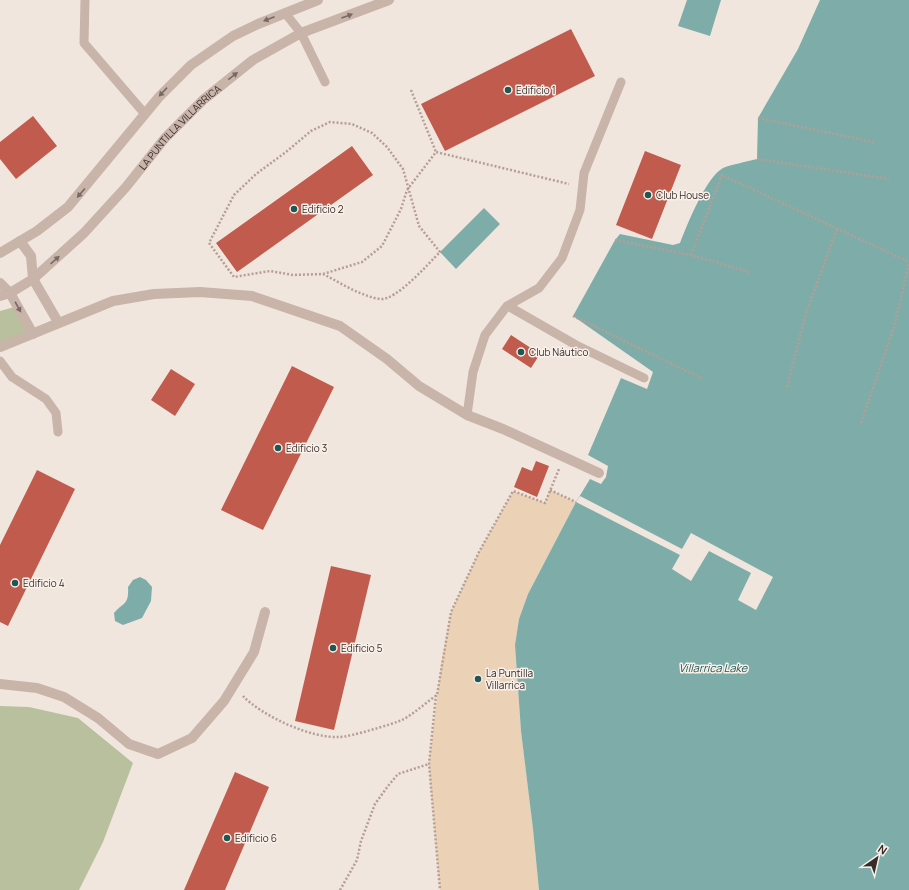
<svg xmlns="http://www.w3.org/2000/svg" width="909" height="890" viewBox="0 0 909 890" font-family="Manrope,sans-serif">
  <style>
    .green { fill: #b9c09e }
    .sand { fill: #ebd2b6 }
    .water { fill: #7eada9 }
    .pier { fill: #f1e6de }
    .building { fill: #c05b4e }
    .lines { fill: none; stroke-linecap: round; stroke-linejoin: round }
    .path { stroke: #b59e94; stroke-width: 2.5; stroke-dasharray: 2 2; stroke-linecap: butt }
    .service { stroke: #c9b4aa; stroke-width: 9 }
    .minor { stroke: #c9b4aa; stroke-width: 10 }
    .oneway { fill: #796963 }
    .poi-dot { fill: #215653; stroke: #f9f0ea; stroke-width: 1.5 }
    .labels { text-anchor: middle; stroke-width: 3; stroke-linejoin: round; paint-order: stroke }
    .poi-label { font-size: 10px; fill: #372c29; stroke: #f9f0ea; text-anchor: start }
    .street-label { font-size: 10px; fill: #372c29; stroke: #f9f0ea }
    .water-label { font-size: 11px; font-style: italic; fill: #215653; stroke: #f9f0ea }
  </style>
  <rect width="100%" height="100%" fill="#f1e6de"/>
  <!-- green -->
  <path class="green" d="M 18,306 L 33,334 L 0,347 L 0,311 Z
    M 0,706 L 29,707 L 78,718 L 133,763 L 103,842 L 79,890 L 0,890 Z"/>
  <!-- sand -->
  <path class="sand" d="M 550,490 L 576,502 L 528,594 L 519,619 L 515,645 L 521,731 L 533,829 L 539,890 L 440,890 L 429,764 L 441,664 L 451,612 L 479,552 L 513,491 L 545,503 Z"/>
  <!-- water -->
  <path class="water" d="M 687,0 L 721,0 L 710,36 L 678,26 Z
    M 820,0 L 909,0 L 909,890 L 539,890 L 533,829 L 521,731 L 515,645 L 519,619 L 528,594 L 576,502 L 590,479 L 601,484 L 606,477 L 608,466 L 588,455 L 621,378 L 647,389 L 653,372 L 573,316 L 615,240 L 620,234 L 673,245 L 680,243 C 687,225 706,177 723,168 C 733,164 746,162 757,159 L 758,118 L 798,49 Z
    M 484,208 L 500,224 L 456,269 L 440,252 Z
    M 140,577 L 146,580 L 152,587 L 151,601 L 142,618 L 123,625 L 115,621 L 114,613 C 124,602 129,605 128,587 L 133,580 Z"/>
  <!-- pier -->
  <path class="pier" d="M 580,496 L 682,549 L 691,533 L 773,577 L 756,610 L 738,600 L 751,573 L 709,551 L 691,581 L 672,569 L 680,555 L 576,502 Z"/>
  <!-- building -->
  <path class="building" d="M 571,29 L 595,76 L 445,151 L 421,104 Z
    M 33,116 L 57,146 L 16,179 L 0,159 L 0,142 Z
    M 352,146 L 373,175 L 237,272 L 216,243 Z
    M 645,151 L 681,165 L 652,239 L 616,225 Z
    M 511,335 L 540,354 L 531,368 L 502,349 Z
    M 292,366 L 334,387 L 263,530 L 221,510 Z
    M 171,369 L 195,384 L 175,416 L 151,400 Z
    M 536,461 L 549,466 L 537,497 L 514,487 L 522,467 L 532,471 Z
    M 37,470 L 75,489 L 8,626 L 0,622 L 0,545 Z
    M 331,566 L 371,575 L 334,730 L 295,721 Z
    M 235,772 L 269,787 L 225,890 L 184,890 Z"/>
  <g class="lines">
    <!-- path -->
    <path class="path" d="M 411,90 L 436,152
      M 758,118 L 874,142
      M 757,159 L 889,179
      M 615,240 L 691,255 L 749,272
      M 691,255 L 722,175 L 909,262
      M 323,274 C 341,283 360,296 380,299 C 396,301 428,264 440,252 L 419,226 L 403,169 L 387,147 L 372,133 L 352,124 L 330,122 L 311,131 L 286,152 L 256,174 L 234,195 L 209,243 L 234,277 L 270,271 L 293,275 L 323,274 L 362,262 L 382,246 L 401,209 L 407,190 L 436,152 L 569,184
      M 573,316 L 703,379
      M 787,387 L 806,313 L 837,229
      M 861,423 L 894,327 L 909,264
      M 550,490 L 576,502
      M 436,695 L 429,764 L 440,890
      M 243,696 C 262,716 312,739 340,737 C 349,737 393,724 402,720 C 414,714 425,703 437,695 L 451,612 L 479,552 L 513,491 L 545,503 L 559,469
      M 340,890 L 357,860 L 361,841 L 375,804 L 388,786 L 398,774 L 429,764"/>
    <!-- service -->
    <path class="service" d="M 85,0 L 84,43 L 145,114
      M 285,13 L 301,33 L 325,82
      M 508,306 L 576,345 L 644,378
      M 0,361 L 12,377 L 46,399 L 56,413 L 58,432
      M 467,415 L 473,372 L 485,335 L 507,306 L 539,288 L 562,258 L 580,210 L 584,173 L 621,82"/>
    <!-- minor -->
    <g class="minor">
      <path d="M 20,241 L 31,256 L 33,279 L 58,322"/>
      <path d="M 0,253 L 37,231 L 68,207 L 159,97 L 191,65 L 233,36 L 258,24 L 318,0"/>
      <path d="M 0,283 L 10,293 L 33,334"/>
      <path id="s1" d="M 0,296 L 10,293 L 33,279 L 84,233 L 126,187 L 165,138 L 203,100 L 253,60 L 301,33 L 389,0"/>
      <path d="M 0,347 L 113,301 L 154,294 L 200,292 L 252,296 L 340,326 L 387,359 L 419,386 L 467,415 L 503,429 L 599,473"/>
      <path d="M 0,684 L 37,688 L 64,697 L 98,718 L 129,744 L 158,754 L 192,738 L 224,701 L 254,652 L 265,612"/>
    </g>
  </g>
  <!-- one-way arrows -->
  <defs><path id="oneway-solid" d="M-6-.8H1V-3.2L6.5 0L1 3.2V.8H-6Z"/></defs>
  <g class="oneway">
    <use href="#oneway-solid" transform="translate(347 16) rotate(-20)"/>
    <use href="#oneway-solid" transform="translate(269 19) rotate(159)"/>
    <use href="#oneway-solid" transform="translate(233 76) rotate(-38)"/>
    <use href="#oneway-solid" transform="translate(163 92) rotate(133)"/>
    <use href="#oneway-solid" transform="translate(81 193) rotate(131)"/>
    <use href="#oneway-solid" transform="translate(55 260) rotate(-42)"/>
    <use href="#oneway-solid" transform="translate(18 307) rotate(61)"/>
  </g>
  <!-- markers -->
  <g class="poi-dot">
    <circle cx="508" cy="90" r="4"/>
    <circle cx="648" cy="195" r="4"/>
    <circle cx="294" cy="209" r="4"/>
    <circle cx="521" cy="352" r="4"/>
    <circle cx="278" cy="448" r="4"/>
    <circle cx="15" cy="583" r="4"/>
    <circle cx="333" cy="648" r="4"/>
    <circle cx="478" cy="679" r="4"/>
    <circle cx="227" cy="838" r="4"/>
  </g>
  <g class="labels">
    <!-- poi labels -->
    <g class="poi-label">
      <text x="516" y="94">Edificio 1</text>
      <text x="656" y="199">Club House</text>
      <text x="302" y="213">Edificio 2</text>
      <text x="529" y="356">Club Náutico</text>
      <text x="286" y="452">Edificio 3</text>
      <text x="23" y="587">Edificio 4</text>
      <text x="341" y="652">Edificio 5</text>
      <text x="486" y="677">La Puntilla<tspan x="486" dy="12">Villarrica</tspan></text>
      <text x="235" y="842">Edificio 6</text>
    </g>
    <!-- street labels -->
    <g class="street-label">
      <text dy="4" stroke="none"><textPath href="#s1" startOffset="249">LA PUNTILLA VILLARRICA</textPath></text>
    </g>
    <!-- water labels -->
    <g class="water-label">
      <text x="713" y="672">Villarrica Lake</text>
    </g>
  </g>
  <!-- north arrow -->
  <g transform="translate(877 858) rotate(34)" stroke="#f9f0ea" stroke-width="3" paint-order="stroke">
  <path d="M0-3L7 15L0 10L-7 15Z" fill="#372c29"/>
  <text y="-6" font-size="11" font-weight="bold" text-anchor="middle" fill="#372c29">N</text>
  </g>
</svg>
